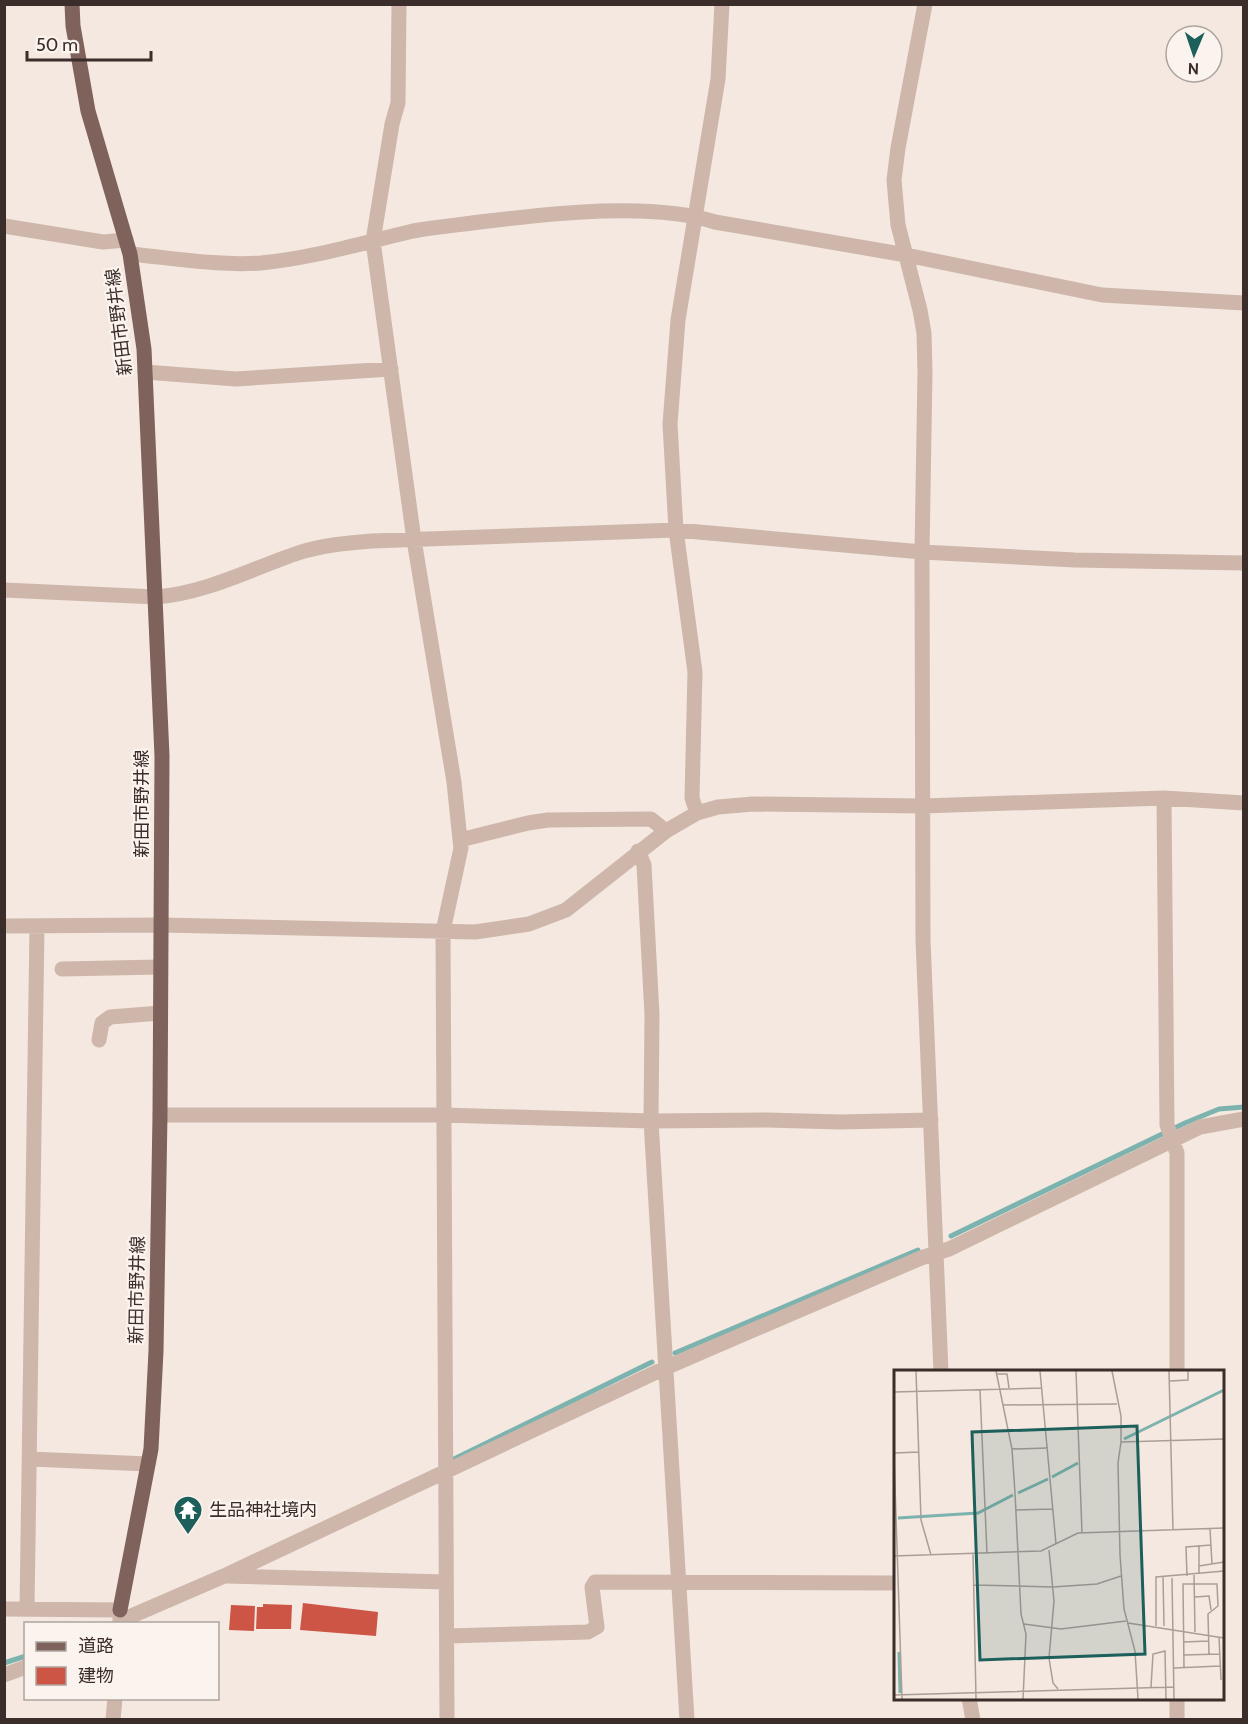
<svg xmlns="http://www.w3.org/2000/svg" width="1248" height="1724" viewBox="0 0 1248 1724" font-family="Cabin,'Noto Sans JP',sans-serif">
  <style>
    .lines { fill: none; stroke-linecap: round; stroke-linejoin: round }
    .stream { stroke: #7db3ae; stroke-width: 5 }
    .building { fill: #cc5546 }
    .minor { stroke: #ceb6aa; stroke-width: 15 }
    .major { stroke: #7e625b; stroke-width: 15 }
    .labels { text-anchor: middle; stroke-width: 4.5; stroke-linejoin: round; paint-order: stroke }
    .street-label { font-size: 18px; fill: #3b2d2a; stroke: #fbf3ed }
    .poi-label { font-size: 18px; fill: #3b2d2a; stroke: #fbf3ed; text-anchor: start }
    .inset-river { fill: none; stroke: #7db3ae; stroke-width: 3 }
    .inset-road { fill: none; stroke: #aa9d97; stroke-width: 1.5 }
    .view { fill: #1d5f5b; fill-opacity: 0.15; stroke: #1d5f5b; stroke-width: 3 }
    .inset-edge { fill: none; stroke: #3b2d2a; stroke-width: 3 }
  </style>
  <rect width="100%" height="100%" fill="#f4e8e0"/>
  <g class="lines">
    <!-- stream -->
    <path class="stream" d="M 951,1236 L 1185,1123 L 1219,1109 L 1244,1107
      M 675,1353 L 918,1250
      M 454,1459 L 652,1362
      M 4,1663 L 26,1656"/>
  </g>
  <!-- building -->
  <path class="building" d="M 303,1603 L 378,1612 L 376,1636 L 300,1630 Z
    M 263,1604 L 292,1605 L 291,1629 L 256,1629 L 257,1607 L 263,1607 Z
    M 231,1605 L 255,1606 L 254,1631 L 229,1630 Z"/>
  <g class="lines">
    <!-- minor -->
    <path class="minor" d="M 399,4 L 398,103 L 392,124 L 373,241 L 414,540 L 454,782 L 460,840 L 461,848 L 443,931 L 447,1720
      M 925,4 L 898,148 L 894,180 L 898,225 L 920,310 L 924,333 L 925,372 L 922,552 L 923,940 L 941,1372
      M 4,226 L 103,242 L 126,240
      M 130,254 C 173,258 218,266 261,263 C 313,258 362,243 413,231 C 435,227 458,225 480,222 C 547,214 651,201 715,222 L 906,255 L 1102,295 L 1244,303
      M 145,372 L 236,379 L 391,369
      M 4,590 L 156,597 C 206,593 251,569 298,553 C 322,545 347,543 372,541 L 676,530 L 922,552 L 1075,560 L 1244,563
      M 1164,798 L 1167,1125 L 1177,1153 L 1177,1372
      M 697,813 L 692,798 L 695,672 L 676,530 L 670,424 L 678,320 L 718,79 L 722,4
      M 460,840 L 528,823 L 548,820 L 651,819 L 666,831
      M 638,851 L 644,865 L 652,1015 L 651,1121 L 687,1720
      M 4,926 L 161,925 L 475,932 L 529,924 L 566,910 L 666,831 L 697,813 L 718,807 L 753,804 L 923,806 L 1164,798 L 1244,803
      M 62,969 L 160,967
      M 99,1040 L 102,1023 L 110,1017 L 160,1013
      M 160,1115 L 443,1115 L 651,1121 L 767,1120 L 840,1122 L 931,1120
      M 30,1459 L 148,1464
      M 227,1576 L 446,1582
      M 4,1609 L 120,1610 L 120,1624
      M 27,1609 L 37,926
      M 120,1621 L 224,1576 L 665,1368 L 921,1258 L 949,1249 L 1200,1127 L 1244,1119
      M 447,1636 L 588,1632 L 597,1627 L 592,1587 L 595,1582 L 896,1583
      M 4,1675 L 26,1667
      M 969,1698 L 973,1720
      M 113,1720 L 115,1698
      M 1177,1720 L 1177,1698"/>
    <!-- major -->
    <path class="major" d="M 72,4 L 73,26 L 88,111 L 130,254 L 144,349 L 162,756 L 160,1115 L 156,1351 L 151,1449 L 120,1610"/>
  </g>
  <!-- icons -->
  <defs>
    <g id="temple-pin" transform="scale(1.5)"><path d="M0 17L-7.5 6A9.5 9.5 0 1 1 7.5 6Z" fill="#1d5f5b" stroke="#fbf3ed"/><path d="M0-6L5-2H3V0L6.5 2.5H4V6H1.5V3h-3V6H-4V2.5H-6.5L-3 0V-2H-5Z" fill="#fff"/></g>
  </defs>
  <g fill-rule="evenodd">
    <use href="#temple-pin" x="188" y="1510"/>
  </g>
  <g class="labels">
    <!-- street labels -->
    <g class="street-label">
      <text transform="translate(119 322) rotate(-97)" y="6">新田市野井線</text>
      <text transform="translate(142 804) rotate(-90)" y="6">新田市野井線</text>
      <text transform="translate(137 1290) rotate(-89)" y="6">新田市野井線</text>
    </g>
    <!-- poi labels -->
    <g class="poi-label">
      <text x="209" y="1516">生品神社境内</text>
    </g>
  </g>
  <!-- overview -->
  <g transform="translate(894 1370)">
    <rect width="330" height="330" fill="#f4e8e0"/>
    <path class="inset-river" d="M 230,69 L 330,20M 158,107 L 184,93M 124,123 L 154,109M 4,148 L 84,143 L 119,125M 5,282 L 6,323"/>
    <path class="inset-road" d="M 22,1 L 27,150 L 37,185M 102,1 L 118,79 L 121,123 L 127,244 L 132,264 L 129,329M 146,1 L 162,174M 182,1 L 188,163M 218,1 L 227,46 L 227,72 L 330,69M 275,1 L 279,160M 103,4 L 113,4 L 115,18M 276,11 L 294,10 L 294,1M 86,20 L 93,184M 0,22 L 148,18M 109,35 L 223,34M 227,72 L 224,93 L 226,185 L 230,239 L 241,281 L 244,329M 118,79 L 154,78M 0,83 L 25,82M 0,85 L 8,329M 122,140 L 159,139M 316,159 L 318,194M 305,175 L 305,204M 155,180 L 160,231 L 155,288 L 159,313 L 164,319M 79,183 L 82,329M 0,186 L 147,181 L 184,163 L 330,158M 305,196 L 330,192M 300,205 L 301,262M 269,206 L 270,256M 293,206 L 292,177 L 317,175M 278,208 L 280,329M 80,215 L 159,217 L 203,214 L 227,206M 301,227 L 315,226 L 317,240M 234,253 L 330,268M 130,254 L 167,259 L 232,251M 262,256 L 262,207 L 330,201M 325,267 L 327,310M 289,272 L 315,271M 289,285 L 326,284M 290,297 L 289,214 L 323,214 L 324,236 L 314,244 L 315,284M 280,298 L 326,296M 257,317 L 259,284 L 271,281 L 272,329M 0,325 L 280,317"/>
    <path class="view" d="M 243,56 L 251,284 L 86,290 L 78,62 Z"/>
    <rect width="330" height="330" class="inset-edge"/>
  </g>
  <!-- border -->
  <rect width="1248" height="1724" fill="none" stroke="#3b2d2a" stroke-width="12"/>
  <!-- legend -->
  <rect x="24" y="1622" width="195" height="78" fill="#fbf3ed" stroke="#aea49f" stroke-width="1.5"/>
  <rect x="36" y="1642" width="30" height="9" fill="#7e625b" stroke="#aea49f" stroke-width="1.5"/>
  <text x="78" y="1652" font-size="18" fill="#3b2d2a">道路</text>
  <rect x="36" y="1667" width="30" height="18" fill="#cc5546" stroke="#aea49f" stroke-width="1.5"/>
  <text x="78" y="1682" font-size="18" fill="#3b2d2a">建物</text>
  <!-- north arrow -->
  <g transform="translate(1194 54) rotate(182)"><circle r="28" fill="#fbf3ed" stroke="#aea49f" stroke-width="1.5"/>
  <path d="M0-4.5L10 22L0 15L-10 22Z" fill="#1d5f5b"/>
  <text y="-9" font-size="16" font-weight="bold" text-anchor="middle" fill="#3b2d2a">N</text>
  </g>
  <!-- scale -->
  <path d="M27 51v9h124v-9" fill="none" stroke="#3b2d2a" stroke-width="3"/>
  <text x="36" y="51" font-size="18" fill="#3b2d2a" stroke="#fbf3ed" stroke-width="4.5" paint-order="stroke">50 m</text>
</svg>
